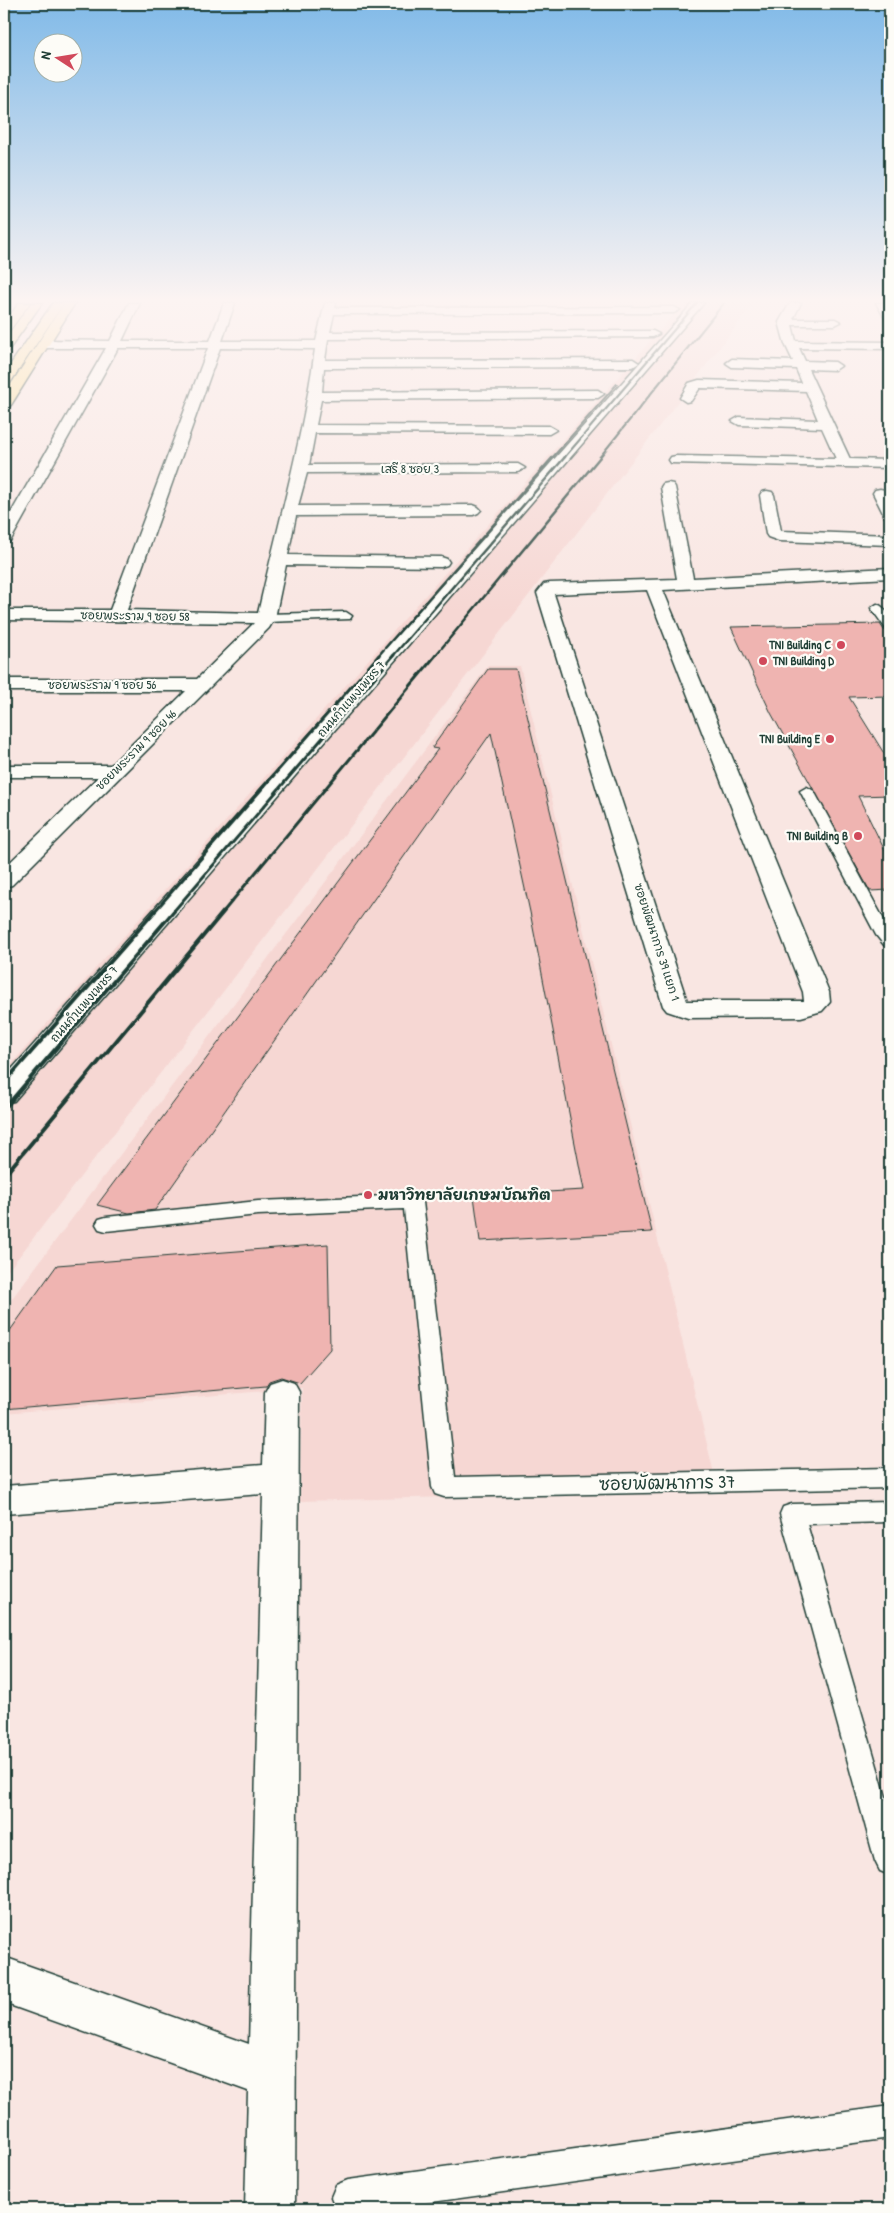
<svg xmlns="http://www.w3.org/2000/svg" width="894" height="2213" viewBox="0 0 894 2213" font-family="'Patrick Hand','Playpen Sans Thai',sans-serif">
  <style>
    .built { fill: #f6d7d3 }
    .building { fill: #efb4b1; stroke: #1f3d34 }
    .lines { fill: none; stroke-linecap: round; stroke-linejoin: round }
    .service-casing { stroke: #1f3d34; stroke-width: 3 }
    .minor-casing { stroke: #1f3d34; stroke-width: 3 }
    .primary-casing { stroke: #1f3d34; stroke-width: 3 }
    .motorway-casing { stroke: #1f3d34; stroke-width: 3 }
    .service { fill: #fdfcf7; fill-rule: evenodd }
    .minor { fill: #fdfcf7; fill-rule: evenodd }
    .primary { fill: #fbdf96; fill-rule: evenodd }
    .motorway { fill: #fbdf96; fill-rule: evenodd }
    .rail-far3 { stroke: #1f3d34; stroke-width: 2 }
    .rail-far2 { stroke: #1f3d34; stroke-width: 2.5 }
    .rail-far1 { stroke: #1f3d34; stroke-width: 3 }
    .rail { stroke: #1f3d34; stroke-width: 4 }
    .poi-dot { fill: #d1495b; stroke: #fdfcf7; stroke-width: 2 }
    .labels { text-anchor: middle; stroke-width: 4.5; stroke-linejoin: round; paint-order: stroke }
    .far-street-label { font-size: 12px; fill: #1f3d34; stroke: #fdfcf7 }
    .far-poi-label { font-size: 12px; font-weight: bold; fill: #1f3d34; stroke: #fdfcf7; text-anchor: end }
    .poi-label { font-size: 15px; font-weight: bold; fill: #1f3d34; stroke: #fdfcf7; text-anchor: start }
    .near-street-label { font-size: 18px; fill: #1f3d34; stroke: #fdfcf7 }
  </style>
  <rect width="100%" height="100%" fill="#f9e6e2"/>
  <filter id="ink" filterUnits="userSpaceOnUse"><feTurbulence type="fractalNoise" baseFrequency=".02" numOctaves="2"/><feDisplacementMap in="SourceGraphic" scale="10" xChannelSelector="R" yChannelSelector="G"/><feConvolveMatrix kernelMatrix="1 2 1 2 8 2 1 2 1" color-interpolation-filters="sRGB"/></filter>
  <g filter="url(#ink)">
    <!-- built -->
    <path class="built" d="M 684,303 L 754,303 L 4,1276 L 4,1072 Z
      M 488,666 L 520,666 L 718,1490 L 300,1501 L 302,1388 L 4,1413 L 4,1309 Z"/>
    <!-- building -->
    <path class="building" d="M 880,624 L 884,630 L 890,632 L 890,696 L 849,697 L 890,763 L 890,795 L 858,796 L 890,861 L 890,890 L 870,891 L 771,713 L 731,627 Z
      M 488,669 L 516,669 L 652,1232 L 480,1241 L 474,1196 L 584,1190 L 530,912 L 491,733 L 155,1210 L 129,1213 L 97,1205 L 438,749 L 432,748 Z
      M 328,1244 L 330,1349 L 300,1383 L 281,1377 L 269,1381 L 266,1386 L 4,1409 L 4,1339 L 57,1265 Z"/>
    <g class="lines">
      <!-- service casing -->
      <g class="service-casing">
        <path id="service" d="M 877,604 C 888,608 890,620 890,630 L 886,629 L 871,608 Z
          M 346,612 L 352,616 L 350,619 L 266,622 L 260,618 L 266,614 Z
          M 807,787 L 814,791 L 890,931 L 890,947 L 884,945 L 876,935 L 800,791 Z
          M 413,1195 L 420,1197 L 423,1202 L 455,1477 L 890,1468 L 890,1488 L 444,1497 L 435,1494 L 432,1487 L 404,1209 L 258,1215 L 106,1231 L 99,1229 L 96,1224 L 99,1219 L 106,1217 L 258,1201 Z
          M 890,1502 L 890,1522 L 807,1524 L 890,1811 L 890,1875 L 880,1871 L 875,1861 L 780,1514 L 783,1507 L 792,1504 Z
          M 890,2106 L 890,2138 L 382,2209 L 336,2209 L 331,2197 L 336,2185 L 348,2180 Z"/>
      </g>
      <!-- minor casing -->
      <g class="minor-casing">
        <path id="minor" d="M 129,303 L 140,303 L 122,341 L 210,341 L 224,303 L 235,303 L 222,341 L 316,341 L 325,303 L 336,303 L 335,308 L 674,307 L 680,310 L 674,313 L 334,314 L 330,332 L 653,331 L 659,334 L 653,337 L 328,339 L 325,360 L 633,359 L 639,363 L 633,367 L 324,368 L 322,392 L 598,390 L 604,394 L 598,398 L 321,400 L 316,425 L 549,426 L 556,430 L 549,434 L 315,433 L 309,465 L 518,464 L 525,468 L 518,472 L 307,473 L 298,506 L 473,505 L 478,507 L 481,510 L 478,513 L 473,515 L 296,516 L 288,555 L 441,557 L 447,559 L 449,562 L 447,565 L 441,567 L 286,565 L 275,618 L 269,628 L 12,885 L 4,887 L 4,868 L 98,777 L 4,777 L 4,765 L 111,765 L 186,691 L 4,691 L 4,679 L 197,679 L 254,623 L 4,620 L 4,610 L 110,610 L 208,348 L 118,348 L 12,538 L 10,541 L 4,543 L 4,525 L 106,348 L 45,348 L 39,344 L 45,340 L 110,341 ZM 220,348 L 315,349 C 303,438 278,524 258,613 L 127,610 Z
          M 693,303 L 704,303 L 14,1101 L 4,1103 L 4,1078 Z
          M 790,303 L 801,303 L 793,319 L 835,319 L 841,322 L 835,325 L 792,325 L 796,341 L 890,342 L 890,349 L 799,348 L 805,361 L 835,362 L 841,366 L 835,370 L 808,369 L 850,459 L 890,460 L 890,468 L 671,463 L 669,460 L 671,457 L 676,456 L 836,459 L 822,428 L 739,425 L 732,421 L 739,417 L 818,420 L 806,391 L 700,388 L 691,401 L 686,402 L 680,398 L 689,383 L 699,380 L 802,383 L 796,369 L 732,367 L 726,363 L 732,359 L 793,361 L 785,344 L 779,322 Z
          M 876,303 L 887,303 L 890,309 L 890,321 L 886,320 Z
          M 668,483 L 673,484 L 675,487 L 693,578 L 890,568 L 890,578 L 663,590 L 829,992 L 830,1002 L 822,1011 L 801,1017 L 688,1018 L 667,1011 L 663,1006 L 537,593 L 544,584 L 550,583 L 677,579 L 661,487 L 663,484 ZM 647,590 L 803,992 L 804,1001 L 687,1001 L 554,594 Z
          M 880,489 L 885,490 L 890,499 L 890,519 L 885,517 L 873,493 L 875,490 Z
          M 767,491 L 772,492 L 774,495 L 781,531 L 890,535 L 890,545 L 779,541 L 768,537 L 766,534 L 760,495 L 762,492 Z
          M 282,1379 L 294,1383 L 299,1392 L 295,2209 L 245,2209 L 248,2091 L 4,2003 L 4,1957 L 249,2044 L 263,1494 L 4,1514 L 4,1486 L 263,1465 L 265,1392 L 270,1383 Z"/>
      </g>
      <!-- primary casing -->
      <g class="primary-casing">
        <path id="primary" d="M 19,303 L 30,303 L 8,333 L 4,334 L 4,324 Z
          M 64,303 L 75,303 L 11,405 L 4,409 L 4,395 Z"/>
      </g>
      <!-- motorway casing -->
      <g class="motorway-casing">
        <path id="motorway" d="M 31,303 L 42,303 L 8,351 L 4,352 L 4,340 Z
          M 53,303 L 64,303 L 8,386 L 4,387 L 4,374 Z"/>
      </g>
      <!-- service -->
      <use href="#service" class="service"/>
      <!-- minor -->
      <use href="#minor" class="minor"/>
      <!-- primary -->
      <use href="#primary" class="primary"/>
      <!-- motorway -->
      <use href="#motorway" class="motorway"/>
      <!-- rail-far3 -->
      <path class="rail-far3" d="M 552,458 L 617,384
        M 564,458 L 697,303
        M 599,458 L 724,303"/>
      <!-- rail-far2 -->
      <path class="rail-far2" d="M 378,656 L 553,457
        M 393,656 L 565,457
        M 435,656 L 600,457"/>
      <!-- rail-far1 -->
      <path class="rail-far1" d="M 154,912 L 379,655
        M 173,912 L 394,655
        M 223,912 L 436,655"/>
      <!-- rail -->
      <path class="rail" d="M 4,1083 L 155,911
        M 4,1109 L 174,911
        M 4,1176 L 224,911"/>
    </g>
  </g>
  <!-- sky -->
  <linearGradient id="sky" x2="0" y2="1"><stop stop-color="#81bae8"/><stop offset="0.49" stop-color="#fcf4f2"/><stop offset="1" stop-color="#fcf4f2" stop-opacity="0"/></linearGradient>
  <rect width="894" height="613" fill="url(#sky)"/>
  <!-- markers -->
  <g class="poi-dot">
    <circle cx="841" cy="645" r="5"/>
    <circle cx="763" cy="661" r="5"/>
    <circle cx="830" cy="739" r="5"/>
    <circle cx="858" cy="836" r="5"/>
    <circle cx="368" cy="1195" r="5"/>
  </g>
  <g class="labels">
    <!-- far-street labels -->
    <g class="far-street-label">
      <text x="410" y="473">เสรี 8 ซอย 3</text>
      <text transform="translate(135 616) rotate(1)" y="4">ซอยพระราม 9 ซอย 58</text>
      <text x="102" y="689">ซอยพระราม 9 ซอย 56</text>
      <text transform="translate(351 699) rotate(-49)" y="4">ถนนกำแพงเพชร 7</text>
      <text transform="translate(136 750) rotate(-45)" y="4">ซอยพระราม 9 ซอย 46</text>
      <text transform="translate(657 942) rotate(72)" y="4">ซอยพัฒนาการ 39 แยก 1</text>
      <text transform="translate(84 1004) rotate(-49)" y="4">ถนนกำแพงเพชร 7</text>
    </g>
    <!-- far-poi labels -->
    <g class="far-poi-label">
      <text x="831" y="649">TNI Building C</text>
      <text x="773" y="665" text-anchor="start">TNI Building D</text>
      <text x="820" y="743">TNI Building E</text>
      <text x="848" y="840">TNI Building B</text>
    </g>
    <!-- poi labels -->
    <g class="poi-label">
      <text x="378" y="1200">มหาวิทยาลัยเกษมบัณฑิต</text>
    </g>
    <!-- near-street labels -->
    <g class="near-street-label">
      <text transform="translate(667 1483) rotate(-1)" y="6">ซอยพัฒนาการ 37</text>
    </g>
  </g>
  <!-- margin -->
  <rect width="894" height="2213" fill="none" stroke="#fdfcf7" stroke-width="20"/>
  <rect x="10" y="10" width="874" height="2193" fill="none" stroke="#1f3d34" stroke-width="2" filter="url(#ink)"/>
  <!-- north arrow -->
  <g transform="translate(58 58) rotate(282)"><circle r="24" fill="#fdfcf7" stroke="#a4b0a9"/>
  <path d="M0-4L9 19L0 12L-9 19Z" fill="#d1495b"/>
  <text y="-8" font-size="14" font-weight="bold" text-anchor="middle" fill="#1f3d34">N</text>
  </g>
</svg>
